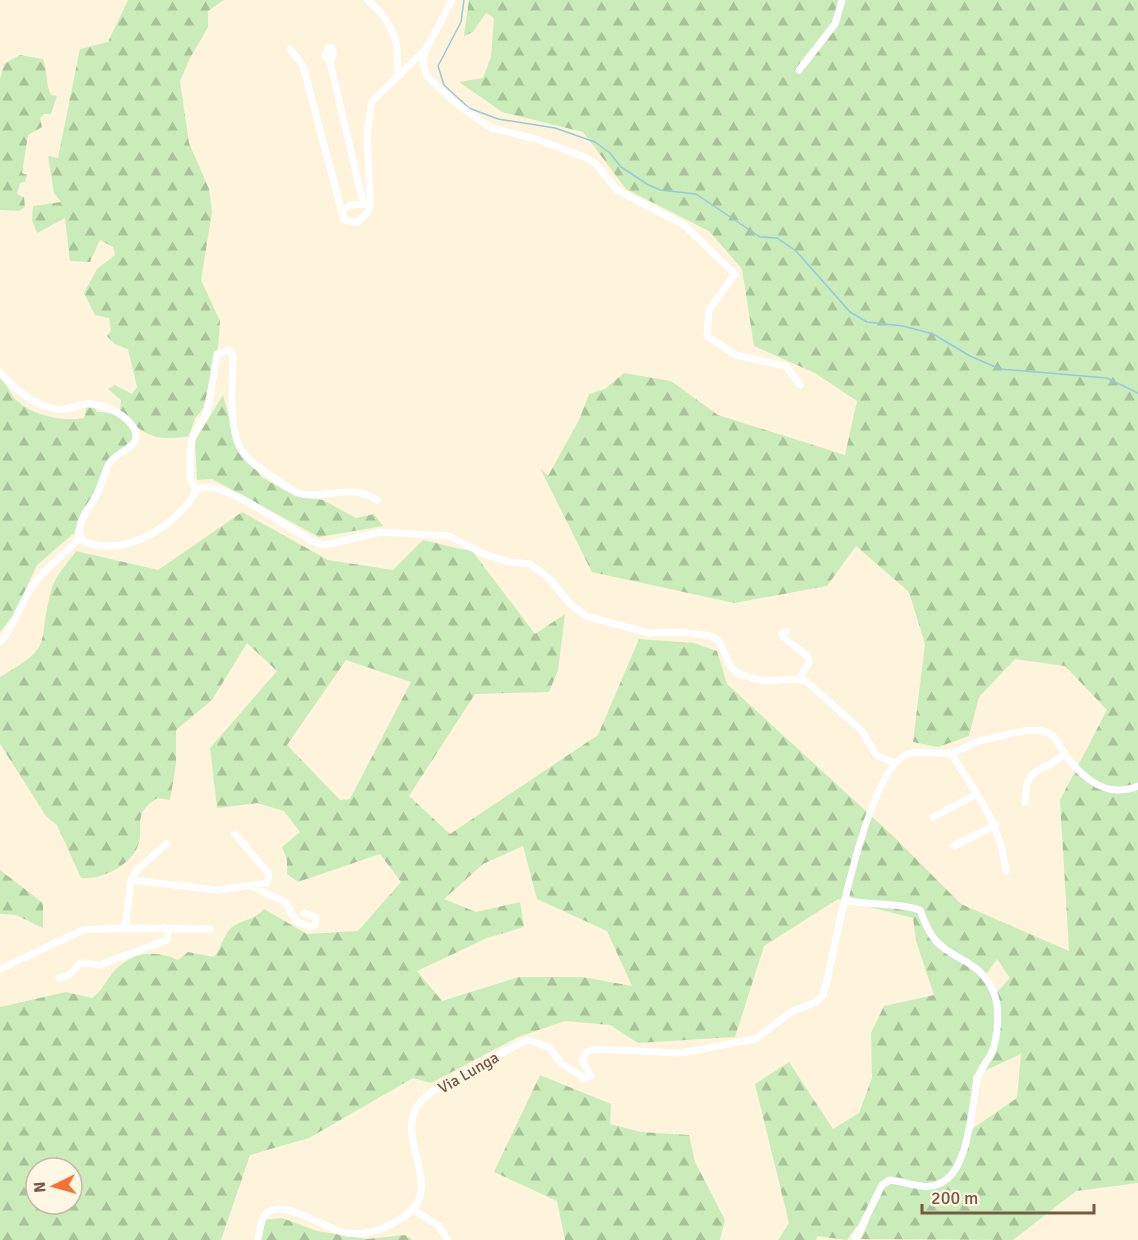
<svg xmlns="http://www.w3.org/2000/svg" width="1138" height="1240" viewBox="0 0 1138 1240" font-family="Signika,sans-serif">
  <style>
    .forest { fill: url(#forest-firs); fill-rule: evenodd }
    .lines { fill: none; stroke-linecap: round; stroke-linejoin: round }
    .stream { stroke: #94cadb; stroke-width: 1.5 }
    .minor { stroke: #fff; stroke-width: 7 }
    .labels { text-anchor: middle; stroke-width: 4.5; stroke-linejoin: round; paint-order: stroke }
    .street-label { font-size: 16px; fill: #755943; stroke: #fff7e4 }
  </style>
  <defs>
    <pattern id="forest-firs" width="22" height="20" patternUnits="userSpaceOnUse" patternTransform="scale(1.5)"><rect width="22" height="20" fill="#c9ecba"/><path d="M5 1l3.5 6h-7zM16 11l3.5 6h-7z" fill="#a8c299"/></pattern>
  </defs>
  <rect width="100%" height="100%" fill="#fef4db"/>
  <!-- forest -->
  <path class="forest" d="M 128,0 L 224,0 L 208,11 L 208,27 L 190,58 L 180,81 L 189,143 L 209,189 L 212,212 L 201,280 L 220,321 L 218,347 L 203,409 L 195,418 L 189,436 C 155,442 143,435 120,411 L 121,400 L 108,389 L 115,385 L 132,394 L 137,387 L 128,349 L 115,344 L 107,336 L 111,330 L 109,318 L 95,315 L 84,293 L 97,269 L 115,255 L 113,247 L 100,240 L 90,262 L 70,261 L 65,218 L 37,233 L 32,220 L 33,206 L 61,202 L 54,193 L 48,156 L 58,158 L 80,49 L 108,42 Z
    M 469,0 L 1138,0 L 1138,1183 L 1076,1191 L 1013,1240 L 861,1239 L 869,1221 L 856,1227 L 847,1240 L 817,1236 L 816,1240 L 778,1240 L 789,1223 L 755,1084 L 789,1062 L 833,1129 L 859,1113 L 872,1078 L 871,1033 L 884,1006 L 934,995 L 916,941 L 913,918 L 838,899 L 764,946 L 735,1037 L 638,1043 L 610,1025 L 565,1021 L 518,1037 L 431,1083 L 413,1078 L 309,1138 L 250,1155 L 221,1240 L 0,1240 L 0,1007 L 66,992 L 92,998 C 104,990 106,979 116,969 C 134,951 157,950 178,960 L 188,952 L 214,957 C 222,948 224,931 235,925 C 246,919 254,920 264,909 L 307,934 L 358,931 L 401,882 L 380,854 L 298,882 L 287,874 L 287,860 L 282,847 L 300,832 L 284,811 L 257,803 L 217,808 L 210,748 L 277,671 L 247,643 L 212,700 L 176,730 L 176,764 L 170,800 L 157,798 C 130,816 146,826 137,848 C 128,867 100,880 81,878 L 57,825 L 46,816 L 0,744 L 0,677 C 57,644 36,646 51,591 C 54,577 68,563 76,551 L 158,570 L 242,512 L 328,560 L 393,570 L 423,540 L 473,552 L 535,634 L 565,614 L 558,670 L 549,692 L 475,694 L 409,796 L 450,834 L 598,735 L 639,639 L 694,643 L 717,651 L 727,684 L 891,834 L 961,904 L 1069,951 L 1060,800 L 1107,710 L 1065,666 L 1015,659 L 979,697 L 969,736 L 938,747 L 913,742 L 925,644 L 909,592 L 856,546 L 827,586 L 734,603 L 592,572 L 540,468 L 548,476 L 579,420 L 589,394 L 605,389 L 624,373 L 671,381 L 718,415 L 845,455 L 857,401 L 815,373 L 754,346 L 742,269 L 709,231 L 626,189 L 583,132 L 502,112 L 459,82 L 483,78 L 491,57 L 494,18 L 486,13 L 473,32 L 464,36 ZM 346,660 L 411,682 L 350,799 L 340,800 L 287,745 ZM 523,846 L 537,899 L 607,931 L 632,986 L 582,977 L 519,977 L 442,1001 L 417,971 L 487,938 L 524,927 L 520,902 L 476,912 L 444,899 L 483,864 ZM 997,959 L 1010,978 L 997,992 L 982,980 ZM 1021,1054 L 1017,1098 L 972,1129 L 958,1169 L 971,1112 L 973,1076 ZM 36,1168 L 72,1168 L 72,1204 L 36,1204 Z
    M 20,55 L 43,59 C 48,72 45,82 51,95 L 57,96 L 51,114 L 44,114 L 40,118 L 42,127 L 28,135 L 22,173 L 27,175 L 25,182 L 20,183 L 17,194 L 24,197 L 25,207 L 19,211 L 0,210 L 0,79 L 4,64 Z
    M 0,379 C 8,384 10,395 17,401 C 34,416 63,422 84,418 L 87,406 L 94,407 L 97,412 C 115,412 122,418 133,432 L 131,445 L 109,458 L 93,496 L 82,511 L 74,533 L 37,565 L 14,614 L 0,632 Z
    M 223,395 L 238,450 L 263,478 L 295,496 L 323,500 L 356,518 L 374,514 L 383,526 L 319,537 L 212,479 L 197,480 L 195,441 Z
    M 0,870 L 43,903 L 43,928 L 16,915 L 0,914 Z
    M 540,1075 L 611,1104 L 610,1124 L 641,1132 L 689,1135 L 695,1162 L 725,1220 L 720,1240 L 565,1240 L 557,1201 L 494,1172 Z
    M 282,1218 L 317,1231 L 367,1239 L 405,1235 L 412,1240 L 260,1240 L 263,1220 Z"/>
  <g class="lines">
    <!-- stream -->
    <path class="stream" d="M 464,0 L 461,22 L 438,66 L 444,85 L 469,108 L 498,119 L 555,128 L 595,142 L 610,153 L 621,167 L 647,184 L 660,190 L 696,194 L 760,237 L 777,238 L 796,251 L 850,312 L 867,322 L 903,326 L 933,334 L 970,356 L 1000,369 L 1107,378 L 1138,393"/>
    <!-- minor -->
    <path class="minor" d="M 368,0 C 383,14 395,29 397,50 C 397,59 396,66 400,75
      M 290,49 L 303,66 L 344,220 L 358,222 L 368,212 L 370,205 L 367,134 L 372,101 L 426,49 L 452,0
      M 426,49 L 423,63 L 427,76 L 452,100 L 476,118 L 492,128 L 536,139 L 587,158 L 597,165 L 617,190 L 684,225 L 735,274 L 709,310 L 707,336 L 736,355 L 786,366 L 800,385
      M 330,62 L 334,54 L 332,48 L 328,48 L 325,55 L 330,62 L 333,75 L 363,203
      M 799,70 L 835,24 L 842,0
      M 342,210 L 351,205 L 367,204
      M 0,372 C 15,389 32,405 56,409 C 67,411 76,405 87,404 C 102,403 123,413 132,425 C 146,446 119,450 110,462 C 105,471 102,482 98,492 C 92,506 71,526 83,541 C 121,557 165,532 189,502 C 194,496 195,488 205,487 C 233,486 289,529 316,543 L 324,545 L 381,532 L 449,536 L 484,554 L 509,562 L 530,564 L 551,580 L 570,604 L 586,616 L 649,633 L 684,632 L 711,636 L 719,641 L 731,667 L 739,674 L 763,681 L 799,679 L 807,682 L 862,731 L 876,755 L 895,763
      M 196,491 L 190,478 L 190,451 L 193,435 L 206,414 L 209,403 L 217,354 L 229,350 L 233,356 C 233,382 227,428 242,451 C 249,462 263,470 274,478 C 285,485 296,495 310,495 C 338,496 349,484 377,500
      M 787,631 L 782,633 L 783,637 L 807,656 L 809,662 L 799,679
      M 0,642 C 17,623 21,599 36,581 C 48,565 66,553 80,537
      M 977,794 C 993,820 1002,841 1006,871
      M 1025,802 C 1026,762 1041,776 1064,754
      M 933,817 L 977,794 L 951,753
      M 954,846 L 996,825
      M 131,880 L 136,871 L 166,844
      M 253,887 L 285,902 L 297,922 L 310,927 L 315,925 L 316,917 L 304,913
      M 845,900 C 870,906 896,902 920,910 C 924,921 929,934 937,942 C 958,963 979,959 994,993 C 1000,1008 998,1037 992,1052 C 988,1061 979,1070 977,1080 C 972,1106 969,1161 947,1179 C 929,1194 910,1182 890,1180 L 882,1185 L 855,1240
      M 125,928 L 210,929
      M 0,969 L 83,930 L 125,928 L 131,880 L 217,890 L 267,883 L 269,874 L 235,834
      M 59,978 L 69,975 L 80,963 L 100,965 L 167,940 L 168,933 L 164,928
      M 583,1079 L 591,1076 L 582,1060 L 586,1052 L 595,1049 L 681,1053 L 755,1039 L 791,1012 L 816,1002 L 823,995 L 828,977 C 836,937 869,766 908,754 C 921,750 936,754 949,753 C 960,752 971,743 983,740 C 1002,737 1032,724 1050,734 C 1058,739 1060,748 1066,756 C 1084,779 1107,799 1138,786
      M 412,1209 L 439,1226 L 448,1240
      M 258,1240 C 260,1233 260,1224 263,1218 C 274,1193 326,1228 342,1232 C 362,1238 389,1228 406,1215 C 441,1189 404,1149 413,1116 C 420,1090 456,1080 477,1068 C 494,1058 509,1048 528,1040 L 549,1047 L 562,1064 L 585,1078"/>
  </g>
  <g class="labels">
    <!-- street labels -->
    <g class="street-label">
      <text transform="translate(468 1072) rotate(-30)" y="6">Via Lunga</text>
    </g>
  </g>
  <!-- north arrow -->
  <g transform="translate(54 1186) rotate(265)"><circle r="28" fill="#fff7e4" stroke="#c8b8a4" stroke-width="1.5"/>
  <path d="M0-4.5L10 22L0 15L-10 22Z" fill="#f57134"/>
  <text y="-9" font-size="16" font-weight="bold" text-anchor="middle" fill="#755943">N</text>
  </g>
  <!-- scale -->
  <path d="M922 1204v9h172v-9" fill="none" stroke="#755943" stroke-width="3"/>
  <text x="931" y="1204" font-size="18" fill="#755943" stroke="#fff7e4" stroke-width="4.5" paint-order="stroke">200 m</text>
</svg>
